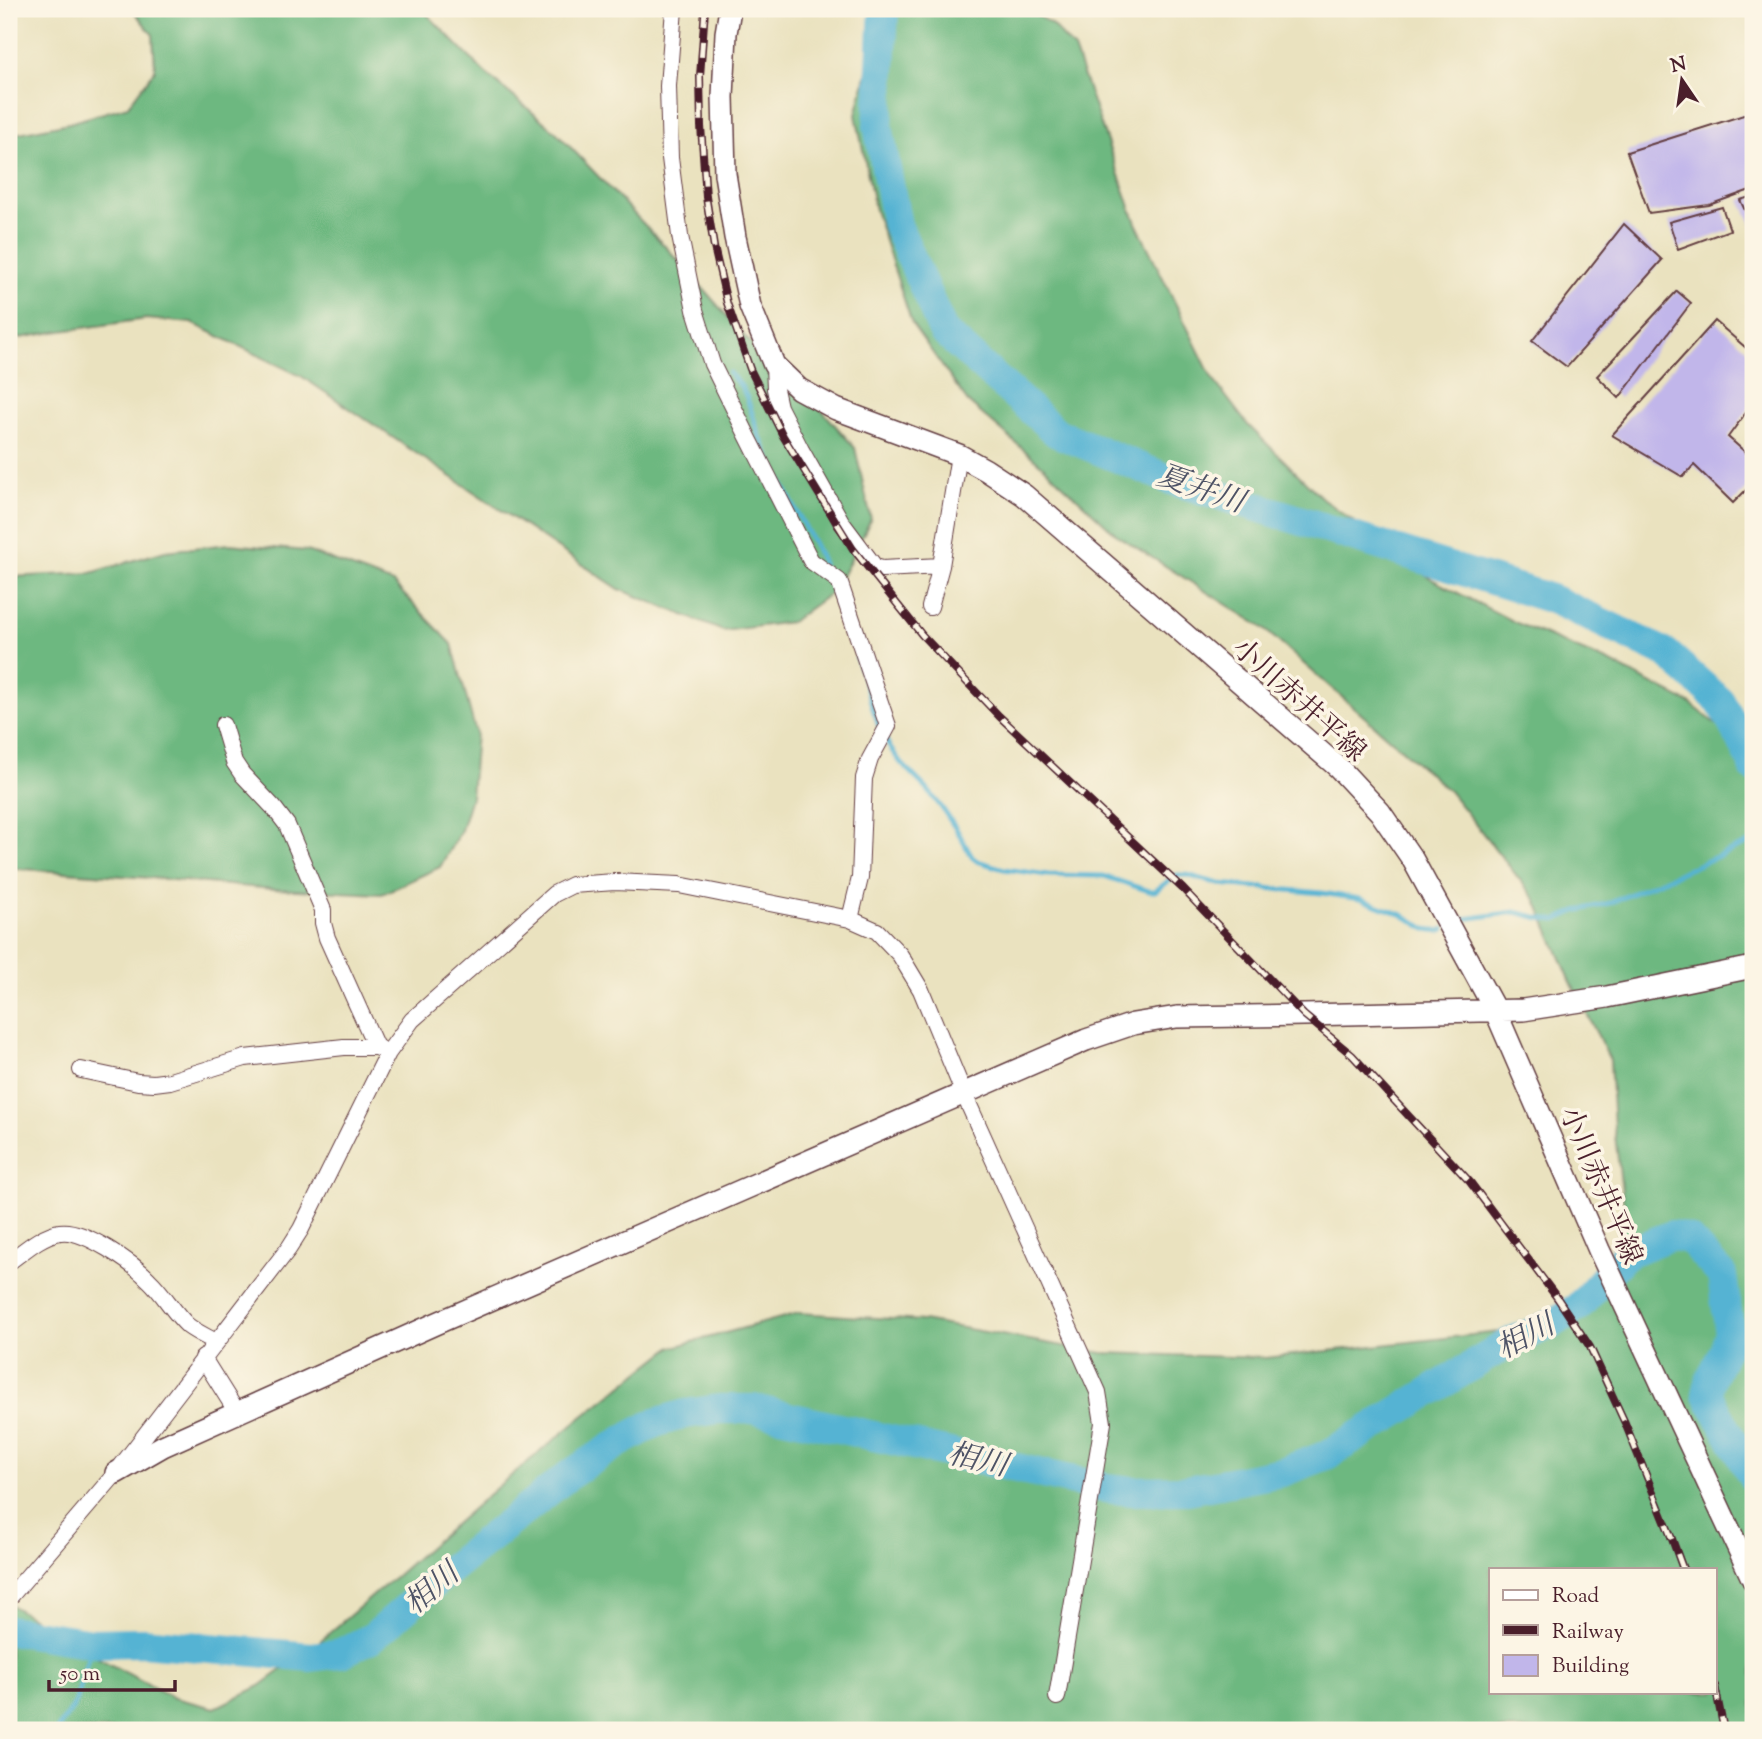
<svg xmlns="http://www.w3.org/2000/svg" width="1762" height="1739" viewBox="0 0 1762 1739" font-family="'Sorts Mill Goudy','Noto Serif JP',serif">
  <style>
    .forest { fill: #6db880; stroke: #5c6c56; stroke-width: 2; fill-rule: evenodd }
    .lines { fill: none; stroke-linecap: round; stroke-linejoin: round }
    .stream { stroke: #54b3d3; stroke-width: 5 }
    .river { stroke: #54b3d3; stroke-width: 30 }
    .building { fill: #c1b6ea }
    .street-casing { stroke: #623c41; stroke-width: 18 }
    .secondary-casing { stroke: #623c41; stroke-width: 24 }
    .street { stroke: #fff; stroke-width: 16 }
    .secondary { stroke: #fff; stroke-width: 21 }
    .rail-casing { stroke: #4a1f2b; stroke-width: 8 }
    .rail { stroke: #fcf5e5; stroke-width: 5; stroke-dasharray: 16; stroke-linecap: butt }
    .labels { text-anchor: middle; stroke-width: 7; stroke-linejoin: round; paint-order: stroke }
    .street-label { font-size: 28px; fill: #4a1f2b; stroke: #fcf5e5 }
    .water-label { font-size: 30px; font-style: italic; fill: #4e5366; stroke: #fcf5e5 }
  </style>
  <rect width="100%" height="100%" fill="#fcf5e5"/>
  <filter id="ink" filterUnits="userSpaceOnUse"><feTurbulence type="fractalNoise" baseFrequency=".0143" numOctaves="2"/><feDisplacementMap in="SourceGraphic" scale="14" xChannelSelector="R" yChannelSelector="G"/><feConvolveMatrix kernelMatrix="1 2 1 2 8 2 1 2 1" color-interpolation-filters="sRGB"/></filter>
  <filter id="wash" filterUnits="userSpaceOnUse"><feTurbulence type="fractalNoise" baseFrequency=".00686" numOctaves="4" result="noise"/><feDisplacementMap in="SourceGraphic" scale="28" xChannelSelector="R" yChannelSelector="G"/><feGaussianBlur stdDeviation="1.57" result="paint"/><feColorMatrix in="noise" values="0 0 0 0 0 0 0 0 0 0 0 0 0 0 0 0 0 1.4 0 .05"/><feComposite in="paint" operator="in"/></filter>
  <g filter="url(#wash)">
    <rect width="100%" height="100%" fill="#eae2bf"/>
    <!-- forest -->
    <path class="forest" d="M 132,9 L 422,9 L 484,72 L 556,132 L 680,262 L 746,338 L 814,401 L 855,448 L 871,519 L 835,590 L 791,622 L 723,631 L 619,589 L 301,376 L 192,323 L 146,319 L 54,332 L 9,340 L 9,135 L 69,123 L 128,106 L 155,70 L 153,35 Z
      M 901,9 L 1026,9 L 1051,24 L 1074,49 L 1136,223 L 1212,378 L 1248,425 L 1322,498 L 1433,580 L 1512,621 L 1611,663 L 1690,703 L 1750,752 L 1753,757 L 1753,1730 L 9,1730 L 9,1604 L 98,1658 L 174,1698 L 215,1708 L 260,1686 L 313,1647 L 397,1575 L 495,1489 L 582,1417 L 670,1348 L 799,1313 L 923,1321 L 1103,1353 L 1265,1358 L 1535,1328 L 1576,1309 L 1609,1272 L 1624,1208 L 1614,1127 L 1610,1060 L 1571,982 L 1536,900 L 1449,791 L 1262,627 L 1118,536 L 1044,467 L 968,402 L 912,324 L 875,210 L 856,115 L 876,36 ZM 1491,1569 L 1715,1569 L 1715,1692 L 1491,1692 Z
      M 229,544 L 307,551 L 393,583 L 452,644 L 476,733 L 471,797 L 461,830 L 440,867 L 382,894 L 273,889 L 151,878 L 9,868 L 9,577 L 91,573 L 165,551 Z"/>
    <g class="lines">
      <!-- stream -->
      <path class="stream" d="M 729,373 L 741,386 L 747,398 L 759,435 L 775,471 L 816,548 L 823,564
        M 829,579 L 839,606
        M 857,658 L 878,724 L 890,748 L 901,763 L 927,789 L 942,808 L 958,832 L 972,857 L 977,861 L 1004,869 L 1048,875 L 1104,876 L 1149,891 L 1155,891 L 1177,875 L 1187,875 L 1219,884 L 1322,893 L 1360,899 L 1403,915 L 1426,929 L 1440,931 L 1444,929
        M 1453,925 L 1464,919 L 1515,912 L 1540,918 L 1556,920 L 1576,911 L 1610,903 L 1753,841
        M 57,1730 L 75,1704 L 92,1643"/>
      <!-- river -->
      <path class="river" d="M 884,9 L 878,126 L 897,225 L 943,331 L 1057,433 L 1171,480 L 1552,599 L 1666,653 L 1720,701 L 1751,758 L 1753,767
        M 9,1630 L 92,1643 L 142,1642 L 311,1657 L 341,1653 L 373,1637 L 448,1571 L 569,1475 L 620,1442 L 655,1423 L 685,1414 L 719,1409 L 753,1409 L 1106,1488 L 1132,1491 L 1188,1490 L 1282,1472 L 1327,1455 L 1512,1341 L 1552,1324 L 1578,1307 L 1627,1253 L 1672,1235 L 1690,1240 L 1722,1275 L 1730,1333 L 1724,1350 L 1710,1381 L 1707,1394 L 1753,1477"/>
    </g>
    <g id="blocks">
      <!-- building -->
      <path class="building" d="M 1753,112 L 1753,189 L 1709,205 L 1649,213 L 1627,152 Z
        M 1753,196 L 1753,227 L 1740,200 Z
        M 1722,207 L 1730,230 L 1678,249 L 1669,222 Z
        M 1624,224 L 1662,260 L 1567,367 L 1532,341 Z
        M 1677,291 L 1691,303 L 1619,398 L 1597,376 Z
        M 1715,321 L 1753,354 L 1753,403 L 1728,437 L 1753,459 L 1753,483 L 1733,503 L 1694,465 L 1683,477 L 1612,435 Z"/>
    </g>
  </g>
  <g filter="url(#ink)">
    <use href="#blocks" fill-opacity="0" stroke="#623c41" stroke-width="2"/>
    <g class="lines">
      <!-- street casing -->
      <g class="street-casing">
        <path id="street" d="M 674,9 L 668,86 L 670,158 L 680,236 L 695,310 L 712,364 L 747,435 L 811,561 L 839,581 L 888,726 L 870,759 L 864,778 L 860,878 L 850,919
          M 774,365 L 775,389 L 779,407 L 801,450 L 842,523 L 875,567 L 882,569 L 941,566
          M 930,607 L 941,566 L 959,455
          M 223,725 L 234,762 L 242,774 L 274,808 L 287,825 L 323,910 L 323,923 L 327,938 L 376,1047 L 388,1053
          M 81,1070 L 138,1082 L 154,1083 L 170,1081 L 245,1058 L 344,1047 L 376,1047
          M 9,1262 C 24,1251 41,1235 60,1232 C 83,1228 134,1264 149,1280 C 164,1294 173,1312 188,1326 C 196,1332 207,1337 216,1342
          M 203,1358 L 238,1414
          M 9,1598 L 116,1473 L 289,1248 L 301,1229 L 388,1053 L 412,1020 L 554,894 L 572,885 L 615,882 L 679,885 L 850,919 L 877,931 L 900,955 L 921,990 L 964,1094 L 1098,1392 L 1103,1423 L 1057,1697"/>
      </g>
      <!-- secondary casing -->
      <g class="secondary-casing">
        <path id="secondary" d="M 730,9 L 726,33 L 723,97 L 725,174 L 735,237 L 750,306 L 774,365 L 799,389 L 836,409 L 959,455 L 986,470 L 1024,495 L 1339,768 L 1380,812 L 1413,860 L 1495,1010 L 1599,1250 L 1753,1580
          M 116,1473 L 163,1446 L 435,1324 L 1086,1040 L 1133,1024 L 1177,1017 L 1304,1015 L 1523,1010 L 1607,997 L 1753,967"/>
      </g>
      <!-- street -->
      <use href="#street" class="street"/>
      <!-- secondary -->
      <use href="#secondary" class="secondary"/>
      <!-- rail casing -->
      <g class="rail-casing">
        <path id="rail" d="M 705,9 L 700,76 L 701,126 L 706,197 L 714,247 L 727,303 L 750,369 L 783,436 L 818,493 L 853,549 L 922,635 L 999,716 L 1183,889 L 1304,1015 L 1352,1055 L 1470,1182 L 1558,1299 L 1590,1347 L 1625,1423 L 1672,1539 L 1683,1569
          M 1715,1686 L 1724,1730"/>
      </g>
      <!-- rail -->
      <use href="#rail" class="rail"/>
    </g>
  </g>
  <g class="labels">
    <!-- street labels -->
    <g class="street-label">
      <text transform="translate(1300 699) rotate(42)" y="10">小川赤井平線</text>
      <text transform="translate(1602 1185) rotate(67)" y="10">小川赤井平線</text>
    </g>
    <!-- water labels -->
    <g class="water-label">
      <text transform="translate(1201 488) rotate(19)" y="10">夏井川</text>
      <text transform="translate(1525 1336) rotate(-28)" y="10">相川</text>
      <text transform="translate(978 1459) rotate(13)" y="10">相川</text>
      <text transform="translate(431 1588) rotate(-40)" y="10">相川</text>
    </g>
  </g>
  <!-- margin -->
  <rect width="1762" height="1739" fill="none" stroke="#fcf5e5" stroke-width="35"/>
  <!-- legend -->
  <rect x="1489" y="1568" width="228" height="126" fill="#fcf5e5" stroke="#b59f9b" stroke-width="2"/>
  <rect x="1503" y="1590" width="35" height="10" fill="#ffffff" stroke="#b59f9b" stroke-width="2"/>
  <text x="1552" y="1602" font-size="21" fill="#4a1f2b">Road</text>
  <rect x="1503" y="1625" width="35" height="10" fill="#4a1f2b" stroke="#b59f9b" stroke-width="2"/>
  <text x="1552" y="1638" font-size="21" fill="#4a1f2b">Railway</text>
  <rect x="1503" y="1655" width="35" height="21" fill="#c1b6ea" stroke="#b59f9b" stroke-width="2"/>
  <text x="1552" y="1672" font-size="21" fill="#4a1f2b">Building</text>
  <!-- north arrow -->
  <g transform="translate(1682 80) rotate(347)" stroke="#fcf5e5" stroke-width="5" paint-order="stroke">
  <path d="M0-5L12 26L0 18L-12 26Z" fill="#4a1f2b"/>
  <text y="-10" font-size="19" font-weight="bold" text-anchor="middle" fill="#4a1f2b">N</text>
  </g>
  <!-- scale -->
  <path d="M49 1680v10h126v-10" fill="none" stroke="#4a1f2b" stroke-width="3.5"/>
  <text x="60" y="1680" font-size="21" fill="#4a1f2b" stroke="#fcf5e5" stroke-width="5" paint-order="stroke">50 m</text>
</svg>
